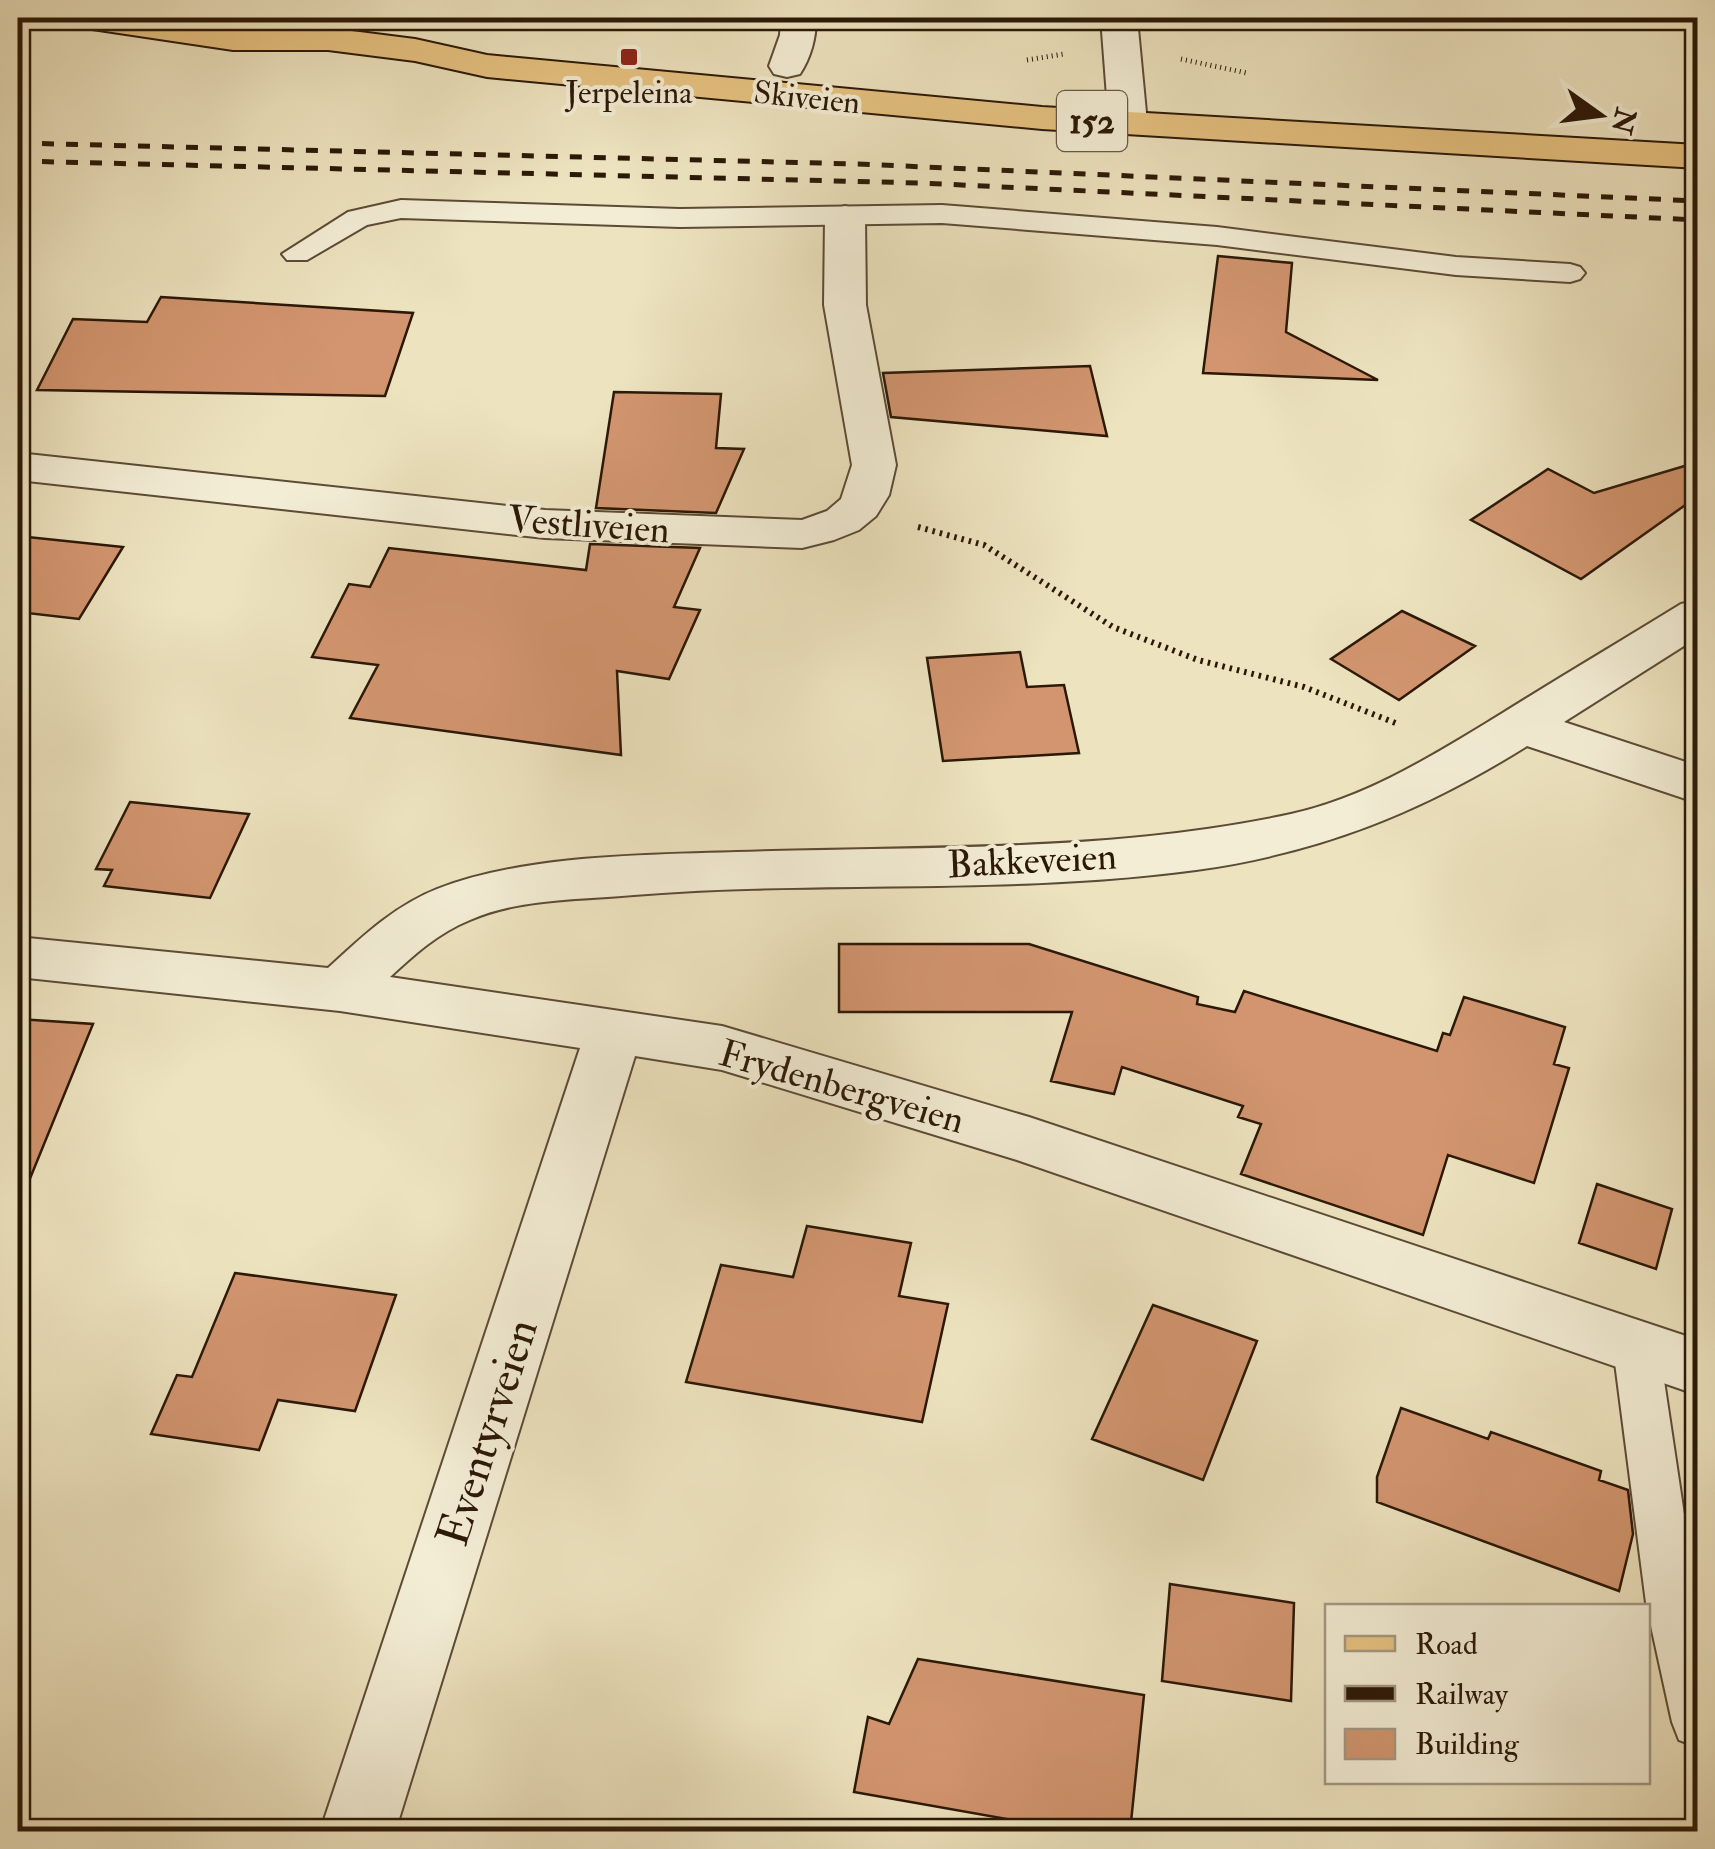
<svg xmlns="http://www.w3.org/2000/svg" width="1715" height="1849" viewBox="0 0 1715 1849" font-family="'IM FELL Double Pica',serif">
  <style>
    .building { fill: #d2956f; stroke: #2b1807; stroke-width: 2.5 }
    .lines { fill: none; stroke-linecap: round; stroke-linejoin: round }
    .lane-casing { stroke: #5c4b35; stroke-width: 4 }
    .street-casing { stroke: #5c4b35; stroke-width: 4 }
    .primary-casing { stroke: #2b1807; stroke-width: 4 }
    .path-far1 { stroke: #2b1807; stroke-width: 5; stroke-dasharray: 1 4; stroke-linecap: butt }
    .path { stroke: #2b1807; stroke-width: 6; stroke-dasharray: 2.5 5; stroke-linecap: butt }
    .lane { fill: #f3edd5; fill-rule: evenodd }
    .street { fill: #f3edd5; fill-rule: evenodd }
    .primary { fill: #e6c280; fill-rule: evenodd }
    .rail { stroke: #2b1807; stroke-width: 5; stroke-dasharray: 12 12; stroke-linecap: butt }
    .poi-dot { fill: #8f2418; stroke: #f3edd5; stroke-width: 4 }
    .labels { text-anchor: middle; stroke-width: 8; stroke-linejoin: round; paint-order: stroke }
    .far-poi-label { font-size: 32px; fill: #2b1807; stroke: #f3edd5 }
    .far-street-label { font-size: 32px; fill: #2b1807; stroke: #f3edd5 }
    .shield { fill: #f3edd5; stroke: #675845; stroke-width: 2.5 }
    .shield-label { font-size: 35px; font-weight: bold; fill: #2b1807 }
    .street-label { font-size: 38px; fill: #2b1807; stroke: #f3edd5 }
    .near-street-label { font-size: 45px; fill: #2b1807; stroke: #f3edd5 }
  </style>
  <rect width="100%" height="100%" fill="#ede3bf"/>
  <filter id="stains"><feTurbulence type="fractalNoise" baseFrequency=".002" numOctaves="4"/><feColorMatrix values="0 0 0 0 .2 0 0 0 0 .09 0 0 0 0 .02 0 0 0 .5 -.17"/></filter>
  <radialGradient id="worn" r=".72"><stop offset=".6" stop-color="#630" stop-opacity="0"/><stop offset="1" stop-color="#630" stop-opacity=".3"/></radialGradient>
  <!-- building -->
  <path class="building" d="M 1218,256 L 1292,263 L 1286,332 L 1378,380 L 1203,373 Z
    M 161,297 L 413,313 L 385,396 L 37,390 L 73,319 L 147,322 Z
    M 1090,366 L 1107,436 L 891,417 L 883,373 Z
    M 614,392 L 721,394 L 716,448 L 744,449 L 716,513 L 596,508 Z
    M 1698,462 L 1698,496 L 1581,579 L 1471,520 L 1548,469 L 1594,493 Z
    M 18,536 L 123,547 L 79,619 L 18,612 Z
    M 590,544 L 700,548 L 674,607 L 700,610 L 669,679 L 617,671 L 621,755 L 350,718 L 378,665 L 312,657 L 349,584 L 370,587 L 389,548 L 586,570 Z
    M 1402,611 L 1475,646 L 1399,700 L 1331,659 Z
    M 1020,652 L 1027,687 L 1064,685 L 1079,753 L 943,761 L 927,658 Z
    M 130,802 L 249,814 L 210,898 L 104,886 L 112,870 L 96,869 Z
    M 839,944 L 1029,944 L 1198,997 L 1197,1004 L 1235,1012 L 1244,991 L 1437,1051 L 1443,1033 L 1450,1035 L 1464,997 L 1565,1027 L 1554,1064 L 1569,1068 L 1534,1183 L 1448,1155 L 1423,1235 L 1241,1174 L 1261,1124 L 1238,1117 L 1243,1106 L 1122,1067 L 1114,1094 L 1051,1081 L 1072,1012 L 839,1012 Z
    M 18,1019 L 93,1024 L 20,1203 L 18,1203 Z
    M 1597,1184 L 1672,1209 L 1656,1269 L 1579,1243 Z
    M 807,1226 L 911,1243 L 899,1296 L 948,1304 L 922,1422 L 686,1382 L 721,1265 L 793,1277 Z
    M 235,1273 L 396,1295 L 355,1411 L 278,1400 L 259,1450 L 151,1434 L 177,1375 L 192,1377 Z
    M 1153,1305 L 1257,1341 L 1203,1480 L 1092,1439 Z
    M 1401,1408 L 1488,1439 L 1491,1432 L 1601,1471 L 1599,1480 L 1628,1490 L 1633,1534 L 1619,1591 L 1377,1502 L 1377,1477 Z
    M 1170,1584 L 1294,1603 L 1291,1701 L 1162,1681 Z
    M 918,1659 L 1144,1695 L 1130,1832 L 1080,1832 L 854,1792 L 868,1717 L 889,1724 Z"/>
  <g class="lines">
    <!-- lane casing -->
    <g class="lane-casing">
      <path id="lane" d="M 401,200 L 680,209 L 942,205 L 1217,227 L 1456,257 L 1570,264 L 1580,267 L 1585,273 L 1580,279 L 1570,282 L 1456,275 L 1217,245 L 942,223 L 680,227 L 401,218 L 367,225 L 307,260 L 287,260 L 282,254 L 348,212 Z
        M 1636,1327 L 1653,1333 L 1659,1347 L 1698,1608 L 1698,1747 L 1679,1740 L 1672,1722 L 1646,1603 L 1613,1347 L 1619,1333 Z"/>
    </g>
    <!-- street casing -->
    <g class="street-casing">
      <path id="street" d="M 781,18 L 816,18 C 816,38 811,57 800,74 L 787,77 L 774,74 L 769,66 L 780,35 Z
        M 1101,18 L 1137,18 L 1147,123 L 1141,131 L 1128,134 L 1115,131 L 1109,123 Z
        M 845,206 L 859,210 L 865,218 L 866,305 L 896,465 L 889,495 L 876,516 L 859,530 L 834,540 L 802,548 L 545,538 L 18,480 L 18,453 L 545,510 L 802,520 L 827,511 L 841,499 L 852,465 L 824,305 L 825,218 L 831,210 Z
        M 1698,600 L 1698,637 L 1564,722 L 1698,766 L 1698,803 L 1527,746 C 1422,812 1319,853 1196,870 C 1011,895 820,880 634,895 C 581,900 520,898 470,920 C 438,933 415,954 390,977 L 722,1026 L 1029,1117 L 1698,1340 L 1698,1395 L 1017,1160 L 722,1070 L 635,1056 L 395,1832 L 320,1832 L 580,1048 L 340,1011 L 18,977 L 18,937 L 328,968 C 362,937 394,906 437,889 C 525,855 642,855 736,852 C 920,846 1110,853 1291,814 C 1368,797 1435,754 1501,714 C 1560,677 1621,641 1681,604 Z"/>
    </g>
    <!-- primary casing -->
    <g class="primary-casing">
      <path id="primary" d="M 75,18 L 160,18 L 233,28 L 328,28 L 415,39 L 487,55 L 1042,107 L 1698,145 L 1698,168 L 1042,129 L 487,77 L 415,61 L 328,50 L 233,50 L 92,29 L 80,25 Z"/>
    </g>
    <!-- path-far1 -->
    <path class="path-far1" d="M 1181,59 L 1247,73
      M 1027,60 L 1064,54"/>
    <!-- path -->
    <path class="path" d="M 918,527 L 984,545 L 1113,627 L 1198,660 L 1304,687 L 1398,724"/>
    <!-- lane -->
    <use href="#lane" class="lane"/>
    <!-- street -->
    <use href="#street" class="street"/>
    <!-- primary -->
    <use href="#primary" class="primary"/>
    <!-- rail -->
    <path class="rail" d="M 18,143 L 858,164 L 1698,201
      M 18,161 L 920,183 L 1698,220"/>
  </g>
  <!-- markers -->
  <rect class="poi-dot" x="619" y="47" width="20" height="20" rx="5"/>
  <g class="labels">
    <!-- far-poi labels -->
    <g class="far-poi-label">
      <text x="629" y="103">Jerpeleina</text>
    </g>
    <!-- far-street labels -->
    <g class="far-street-label">
      <text transform="translate(807 97) rotate(6)" y="11">Skiveien</text>
    </g>
    <!-- shield labels -->
    <rect class="shield" x="1057" y="91" width="70" height="60" rx="8"/>
    <g class="shield-label">
      <text x="1092" y="133">152</text>
    </g>
    <!-- street labels -->
    <g class="street-label">
      <text transform="translate(589 524) rotate(4)" y="13">Vestliveien</text>
      <text transform="translate(1032 860) rotate(-3)" y="13">Bakkeveien</text>
      <text transform="translate(842 1086) rotate(16)" y="13">Frydenbergveien</text>
    </g>
    <!-- near-street labels -->
    <g class="near-street-label">
      <text transform="translate(486 1432) rotate(-72)" y="16">Eventyrveien</text>
    </g>
  </g>
  <!-- margin -->
  <rect width="1715" height="1849" fill="none" stroke="#ede3bf" stroke-width="60"/>
  <rect x="20" y="20" width="1675" height="1809" fill="none" stroke="#2b1807" stroke-width="5"/>
  <rect x="30" y="30" width="1655" height="1789" fill="none" stroke="#2b1807" stroke-width="2.5"/>
  <!-- legend -->
  <rect x="1325" y="1604" width="325" height="180" fill="#f3edd5" stroke="#a39883" stroke-width="2.5"/>
  <rect x="1345" y="1636" width="50" height="15" fill="#e6c280" stroke="#a39883" stroke-width="2.5"/>
  <text x="1415" y="1654" font-size="30" fill="#2b1807">Road</text>
  <rect x="1345" y="1686" width="50" height="15" fill="#2b1807" stroke="#a39883" stroke-width="2.5"/>
  <text x="1415" y="1704" font-size="30" fill="#2b1807">Railway</text>
  <rect x="1345" y="1729" width="50" height="30" fill="#d2956f" stroke="#a39883" stroke-width="2.5"/>
  <text x="1415" y="1754" font-size="30" fill="#2b1807">Building</text>
  <!-- north arrow -->
  <g transform="translate(1600 115) rotate(104)" stroke="#f3edd5" stroke-width="8" paint-order="stroke">
  <path d="M0-8L18 38L0 25L-18 38Z" fill="#2b1807"/>
  <text y="-15" font-size="28" font-weight="bold" text-anchor="middle" fill="#2b1807">N</text>
  </g>
  <rect width="100%" height="100%" filter="url(#stains)"/>
  <rect width="100%" height="100%" fill="url(#worn)"/>
</svg>
